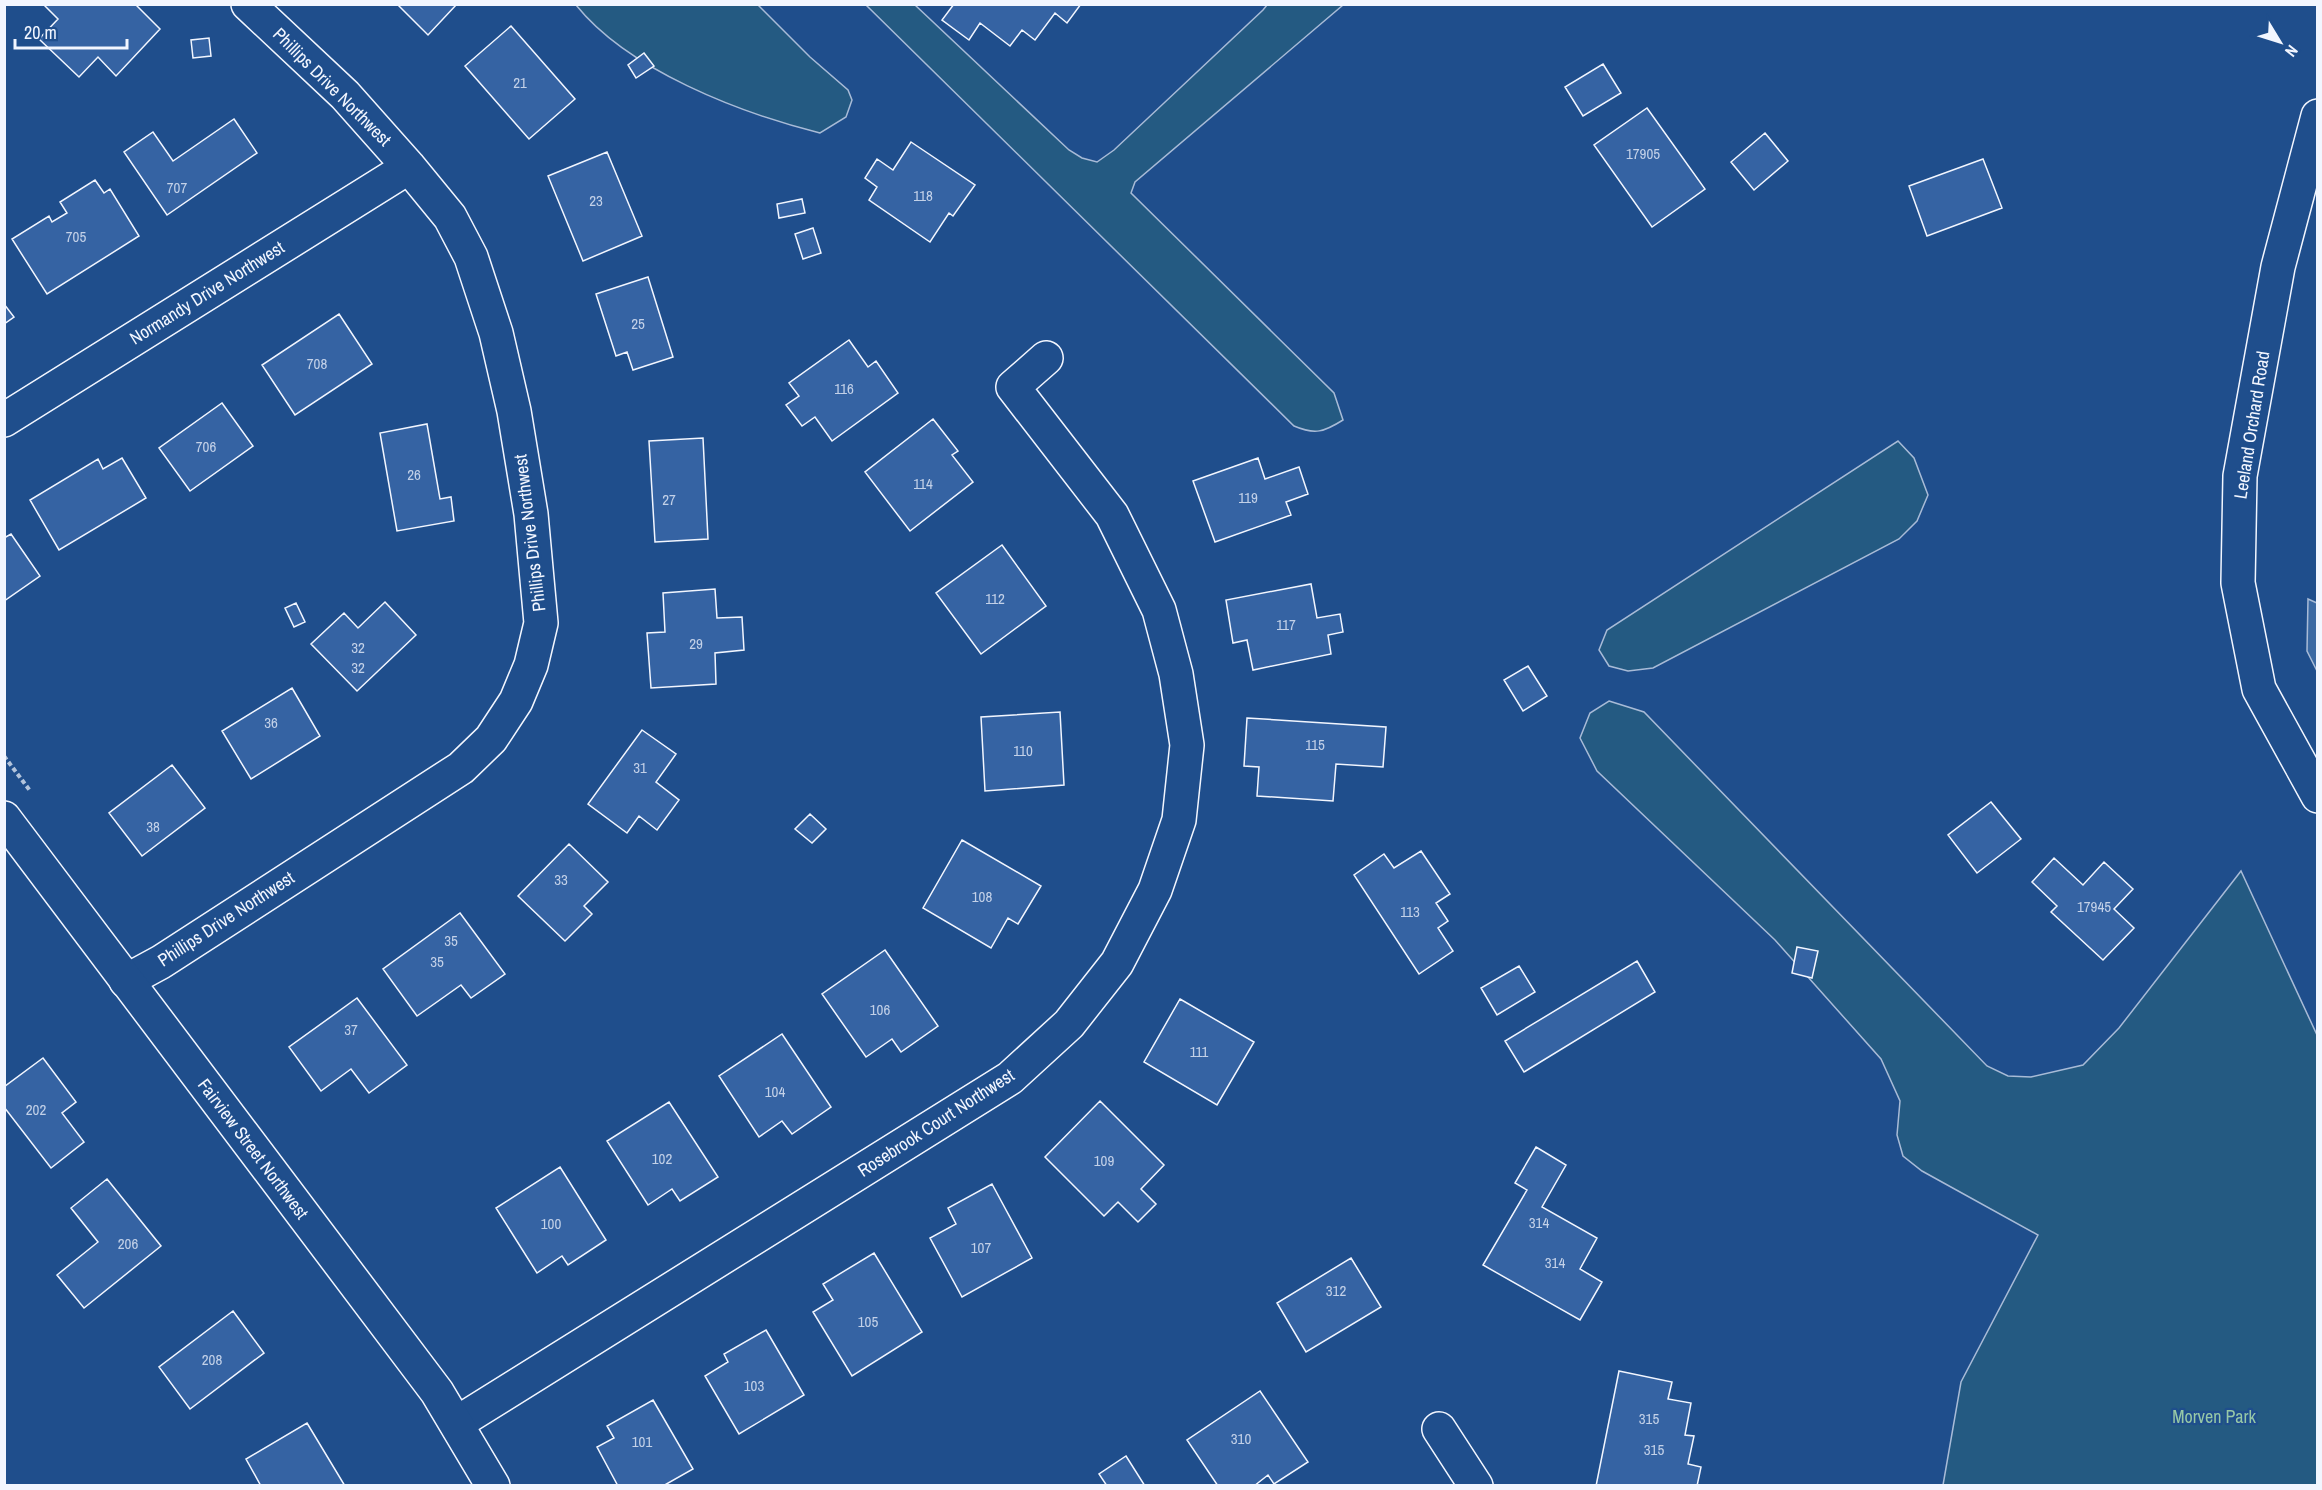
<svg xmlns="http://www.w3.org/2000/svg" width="2322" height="1490" viewBox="0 0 2322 1490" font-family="'Archivo Narrow',sans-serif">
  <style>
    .green { fill: #245a82; stroke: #a8bbd7; stroke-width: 1.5 }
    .water { fill: #3b69a3; stroke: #a8bbd7; stroke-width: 1.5 }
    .building { fill: #3563a3; stroke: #f2f6ff; stroke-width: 1.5 }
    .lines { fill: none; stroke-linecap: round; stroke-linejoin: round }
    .minor-casing { stroke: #f2f6ff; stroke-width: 36 }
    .tertiary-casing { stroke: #f2f6ff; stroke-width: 36 }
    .path { stroke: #b3c4dc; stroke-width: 4; stroke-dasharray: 4.5 3; stroke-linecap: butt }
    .minor { stroke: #1f4e8c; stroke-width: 33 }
    .tertiary { stroke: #1f4e8c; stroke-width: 33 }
    .labels { text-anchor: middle; stroke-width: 4.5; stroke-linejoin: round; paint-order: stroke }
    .number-label { font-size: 15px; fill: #c3d1e8 }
    .street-label { font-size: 18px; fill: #f2f6ff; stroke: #1f4e8c }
    .park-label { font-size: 18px; fill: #97c8a6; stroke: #1f4e8c }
  </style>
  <rect width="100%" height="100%" fill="#1f4e8c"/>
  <!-- green -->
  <path class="green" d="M 576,5 L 758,5 L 810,57 L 848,90 L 852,100 L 846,117 L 820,133 C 740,113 628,70 576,5 Z
    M 866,5 L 915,5 L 1069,150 L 1082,158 L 1097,162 L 1114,150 L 1263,10 L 1267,5 L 1343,5 L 1135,182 L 1131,193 L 1334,393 L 1343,420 C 1324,432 1315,435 1294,426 Z
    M 1898,441 L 1914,458 L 1928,495 L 1917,521 L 1899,539 L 1653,668 L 1628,671 L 1609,666 L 1599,650 L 1607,630 Z
    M 1609,701 L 1644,712 L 1987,1066 L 2008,1076 L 2031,1077 L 2083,1065 L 2119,1028 L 2241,871 L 2317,1035 L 2317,1485 L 1943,1485 L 1961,1382 L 2038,1235 L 1922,1171 L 1903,1156 L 1897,1135 L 1900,1101 L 1881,1059 L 1775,940 L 1597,771 L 1580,738 L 1590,713 Z"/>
  <!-- water -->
  <path class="water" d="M 2308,599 L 2317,603 L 2317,671 L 2307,651 Z"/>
  <!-- building -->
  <path class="building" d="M 47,4 L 135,4 L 160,29 L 116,76 L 98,57 L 79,77 L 39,39 L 58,19 L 45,6 Z
    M 397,4 L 457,4 L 428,35 Z
    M 954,4 L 1081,4 L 1067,23 L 1055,13 L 1035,40 L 1022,30 L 1010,46 L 980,23 L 969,40 L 942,20 Z
    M 511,26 L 575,99 L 529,139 L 465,66 Z
    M 209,38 L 211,56 L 193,58 L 191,40 Z
    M 644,53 L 654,66 L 636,78 L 628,65 Z
    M 1603,64 L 1621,93 L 1583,116 L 1565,87 Z
    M 1647,108 L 1705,189 L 1652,227 L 1594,145 Z
    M 234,119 L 257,153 L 167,215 L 124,152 L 153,132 L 173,161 Z
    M 1765,133 L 1788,161 L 1754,190 L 1731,162 Z
    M 911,142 L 975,185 L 953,216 L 949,213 L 930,242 L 869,200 L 877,187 L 865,178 L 877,159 L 893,170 Z
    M 607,152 L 642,236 L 583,261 L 548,176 Z
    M 1983,159 L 2002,208 L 1927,236 L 1909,186 Z
    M 95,180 L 104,193 L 110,189 L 139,236 L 47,294 L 12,239 L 49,216 L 52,222 L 67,213 L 60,202 Z
    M 802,199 L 805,213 L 779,218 L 777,204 Z
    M 813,228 L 821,253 L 803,259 L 795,234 Z
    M 648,277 L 673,357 L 633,370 L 627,352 L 616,356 L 596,294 Z
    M 4,304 L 14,317 L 4,324 Z
    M 339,314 L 372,364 L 295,415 L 262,365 Z
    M 849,340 L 868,367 L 876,361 L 898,393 L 832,441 L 815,417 L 802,426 L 786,405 L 799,396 L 789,383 Z
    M 222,403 L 253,446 L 190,491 L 159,448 Z
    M 933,419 L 958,451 L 952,455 L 973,482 L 910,531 L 865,472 Z
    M 427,424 L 440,499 L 451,497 L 454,521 L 397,531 L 380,433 Z
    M 703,438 L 708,539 L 655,542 L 649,441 Z
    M 122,458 L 146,498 L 59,550 L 30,500 L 98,459 L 103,469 Z
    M 1258,458 L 1265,479 L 1299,467 L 1308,494 L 1286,502 L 1291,515 L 1215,542 L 1193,481 Z
    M 11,534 L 40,576 L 4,601 L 4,538 Z
    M 1002,545 L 1046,606 L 981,654 L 936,593 Z
    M 1311,584 L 1317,618 L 1340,614 L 1343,632 L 1328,635 L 1331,654 L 1253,670 L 1247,640 L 1233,643 L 1226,600 Z
    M 715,589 L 717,618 L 742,617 L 744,650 L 715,653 L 716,684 L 651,688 L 647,633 L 665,632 L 663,593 Z
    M 385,602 L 416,635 L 357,691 L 311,644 L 344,613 L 358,628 Z
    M 296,603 L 305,622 L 294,627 L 285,608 Z
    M 1528,666 L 1547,696 L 1523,711 L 1504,680 Z
    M 292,688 L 320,736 L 251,779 L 222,731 Z
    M 1060,712 L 1064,785 L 985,791 L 981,717 Z
    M 1247,718 L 1386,727 L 1383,767 L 1336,764 L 1333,801 L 1257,796 L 1259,767 L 1244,766 Z
    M 642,730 L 676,754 L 656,782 L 679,800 L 657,830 L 639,816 L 627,833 L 588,804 Z
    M 172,765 L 205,808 L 142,856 L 109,813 Z
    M 1991,802 L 2021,839 L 1977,873 L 1948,835 Z
    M 810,814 L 826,829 L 812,843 L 795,829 Z
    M 962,840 L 1041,886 L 1018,924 L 1008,918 L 991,948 L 923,908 Z
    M 569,844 L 608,882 L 584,906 L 592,914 L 565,941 L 518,896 Z
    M 1421,851 L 1450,894 L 1436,903 L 1448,921 L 1438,928 L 1453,951 L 1419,974 L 1354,875 L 1384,854 L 1394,868 Z
    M 2054,858 L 2083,885 L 2104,862 L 2133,889 L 2114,909 L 2134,928 L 2103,960 L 2051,912 L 2057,906 L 2032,882 Z
    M 460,913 L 505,974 L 471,998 L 461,985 L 417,1016 L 383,969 Z
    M 1797,947 L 1818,951 L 1812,978 L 1792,973 Z
    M 885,950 L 938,1026 L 901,1052 L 892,1039 L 866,1057 L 822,994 Z
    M 1637,961 L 1655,992 L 1524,1072 L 1505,1041 Z
    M 1519,966 L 1535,992 L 1497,1015 L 1481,988 Z
    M 357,998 L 407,1065 L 369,1093 L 351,1069 L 321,1091 L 289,1047 Z
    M 1180,999 L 1254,1042 L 1217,1105 L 1144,1062 Z
    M 782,1034 L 831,1107 L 792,1134 L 782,1121 L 759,1137 L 719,1076 Z
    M 43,1058 L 76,1102 L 62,1113 L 84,1142 L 51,1168 L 4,1107 L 4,1087 Z
    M 1100,1101 L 1164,1165 L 1141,1189 L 1156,1204 L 1138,1222 L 1118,1202 L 1104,1216 L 1045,1157 Z
    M 669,1102 L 718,1177 L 680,1201 L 672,1189 L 648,1205 L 607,1141 Z
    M 1536,1147 L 1566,1165 L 1542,1207 L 1597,1238 L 1580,1269 L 1602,1282 L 1580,1320 L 1483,1265 L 1527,1190 L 1515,1183 Z
    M 560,1167 L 606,1240 L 568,1265 L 562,1256 L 537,1273 L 496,1208 Z
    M 107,1179 L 161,1246 L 84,1308 L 57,1275 L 98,1242 L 71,1208 Z
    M 992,1184 L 1032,1258 L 962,1297 L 930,1238 L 956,1224 L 948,1208 Z
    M 874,1253 L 922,1332 L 852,1376 L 813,1312 L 833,1300 L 823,1284 Z
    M 1351,1258 L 1381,1307 L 1306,1352 L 1277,1303 Z
    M 233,1311 L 264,1353 L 190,1409 L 159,1367 Z
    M 766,1330 L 804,1395 L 739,1434 L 705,1376 L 728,1362 L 724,1354 Z
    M 1619,1371 L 1672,1382 L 1668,1399 L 1691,1403 L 1685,1435 L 1694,1436 L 1688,1464 L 1701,1467 L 1697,1486 L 1596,1486 Z
    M 1260,1391 L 1308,1462 L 1274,1484 L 1268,1475 L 1254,1486 L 1218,1486 L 1187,1440 Z
    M 653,1400 L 693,1469 L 663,1486 L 618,1486 L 597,1447 L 614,1438 L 607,1426 Z
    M 307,1423 L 345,1486 L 261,1486 L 246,1459 Z
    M 1126,1456 L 1145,1486 L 1107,1486 L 1099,1474 Z"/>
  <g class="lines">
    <!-- minor casing -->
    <g class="minor-casing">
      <path id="minor" d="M 2318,116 L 2278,267 L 2240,476 L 2238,583 L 2259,689 L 2318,796
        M 4,420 L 409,167
        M 126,981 L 161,962 L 461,768 L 491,739 L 516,701 L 531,665 L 541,623 L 531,514 L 514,411 L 496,333 L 471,257 L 450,217 L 409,167 L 345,95 L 248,4
        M 457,1423 L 1010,1078 L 1069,1024 L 1117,963 L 1155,890 L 1179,820 L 1187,745 L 1176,674 L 1159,610 L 1112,515 L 1013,387 L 1046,358
        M 1439,1429 L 1476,1486"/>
    </g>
    <!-- tertiary casing -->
    <g class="tertiary-casing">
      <path id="tertiary" d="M 4,818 L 437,1392 L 493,1486"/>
    </g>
    <!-- path -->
    <path class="path" d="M 4,756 L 31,792"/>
    <!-- minor -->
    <use href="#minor" class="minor"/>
    <!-- tertiary -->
    <use href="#tertiary" class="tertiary"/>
  </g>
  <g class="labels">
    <!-- number labels -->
    <g class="number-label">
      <text x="520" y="88">21</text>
      <text x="1643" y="159">17905</text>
      <text x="177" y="193">707</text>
      <text x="923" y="201">118</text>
      <text x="596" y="206">23</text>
      <text x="76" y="242">705</text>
      <text x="638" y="329">25</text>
      <text x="317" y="369">708</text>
      <text x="844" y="394">116</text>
      <text x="206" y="452">706</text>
      <text x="414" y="480">26</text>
      <text x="923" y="489">114</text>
      <text x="1248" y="503">119</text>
      <text x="669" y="505">27</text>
      <text x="995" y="604">112</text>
      <text x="1286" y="630">117</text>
      <text x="696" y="649">29</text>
      <text x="358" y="653">32</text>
      <text x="358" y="673">32</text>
      <text x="271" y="728">36</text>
      <text x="1315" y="750">115</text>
      <text x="1023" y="756">110</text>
      <text x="640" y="773">31</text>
      <text x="153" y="832">38</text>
      <text x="561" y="885">33</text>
      <text x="982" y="902">108</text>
      <text x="2094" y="912">17945</text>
      <text x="1410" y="917">113</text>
      <text x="451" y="946">35</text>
      <text x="437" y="967">35</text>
      <text x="880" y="1015">106</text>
      <text x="351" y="1035">37</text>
      <text x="1199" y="1057">111</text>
      <text x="775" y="1097">104</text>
      <text x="36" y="1115">202</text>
      <text x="662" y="1164">102</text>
      <text x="1104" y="1166">109</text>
      <text x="1539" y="1228">314</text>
      <text x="551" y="1229">100</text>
      <text x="128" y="1249">206</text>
      <text x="981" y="1253">107</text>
      <text x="1555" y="1268">314</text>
      <text x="1336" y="1296">312</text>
      <text x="868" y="1327">105</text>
      <text x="212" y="1365">208</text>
      <text x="754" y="1391">103</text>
      <text x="1649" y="1424">315</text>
      <text x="1241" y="1444">310</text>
      <text x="642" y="1447">101</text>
      <text x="1654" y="1455">315</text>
    </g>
    <!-- street labels -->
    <g class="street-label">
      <text transform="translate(332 87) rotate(45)" y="6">Phillips Drive Northwest</text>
      <text transform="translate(207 293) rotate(-32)" y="6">Normandy Drive Northwest</text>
      <text transform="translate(2252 425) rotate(-81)" y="6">Leeland Orchard Road</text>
      <text transform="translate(530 533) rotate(-97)" y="6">Phillips Drive Northwest</text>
      <text transform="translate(226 919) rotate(-33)" y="6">Phillips Drive Northwest</text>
      <text transform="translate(936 1123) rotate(-33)" y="6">Rosebrook Court Northwest</text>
      <text transform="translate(253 1149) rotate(53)" y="6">Fairview Street Northwest</text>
    </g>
    <!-- park labels -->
    <g class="park-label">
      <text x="2214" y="1423">Morven Park</text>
    </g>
  </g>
  <!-- border -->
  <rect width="2322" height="1490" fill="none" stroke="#f2f6ff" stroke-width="12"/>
  <!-- north arrow -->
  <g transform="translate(2280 42) rotate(128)" stroke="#1f4e8c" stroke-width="4.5" paint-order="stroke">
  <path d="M0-4.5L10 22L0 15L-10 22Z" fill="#f2f6ff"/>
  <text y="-9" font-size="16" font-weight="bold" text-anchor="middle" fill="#f2f6ff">N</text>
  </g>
  <!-- scale -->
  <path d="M15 39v9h112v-9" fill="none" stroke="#f2f6ff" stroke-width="3"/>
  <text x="24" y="39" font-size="18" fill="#f2f6ff" stroke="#1f4e8c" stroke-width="4.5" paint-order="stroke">20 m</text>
</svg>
